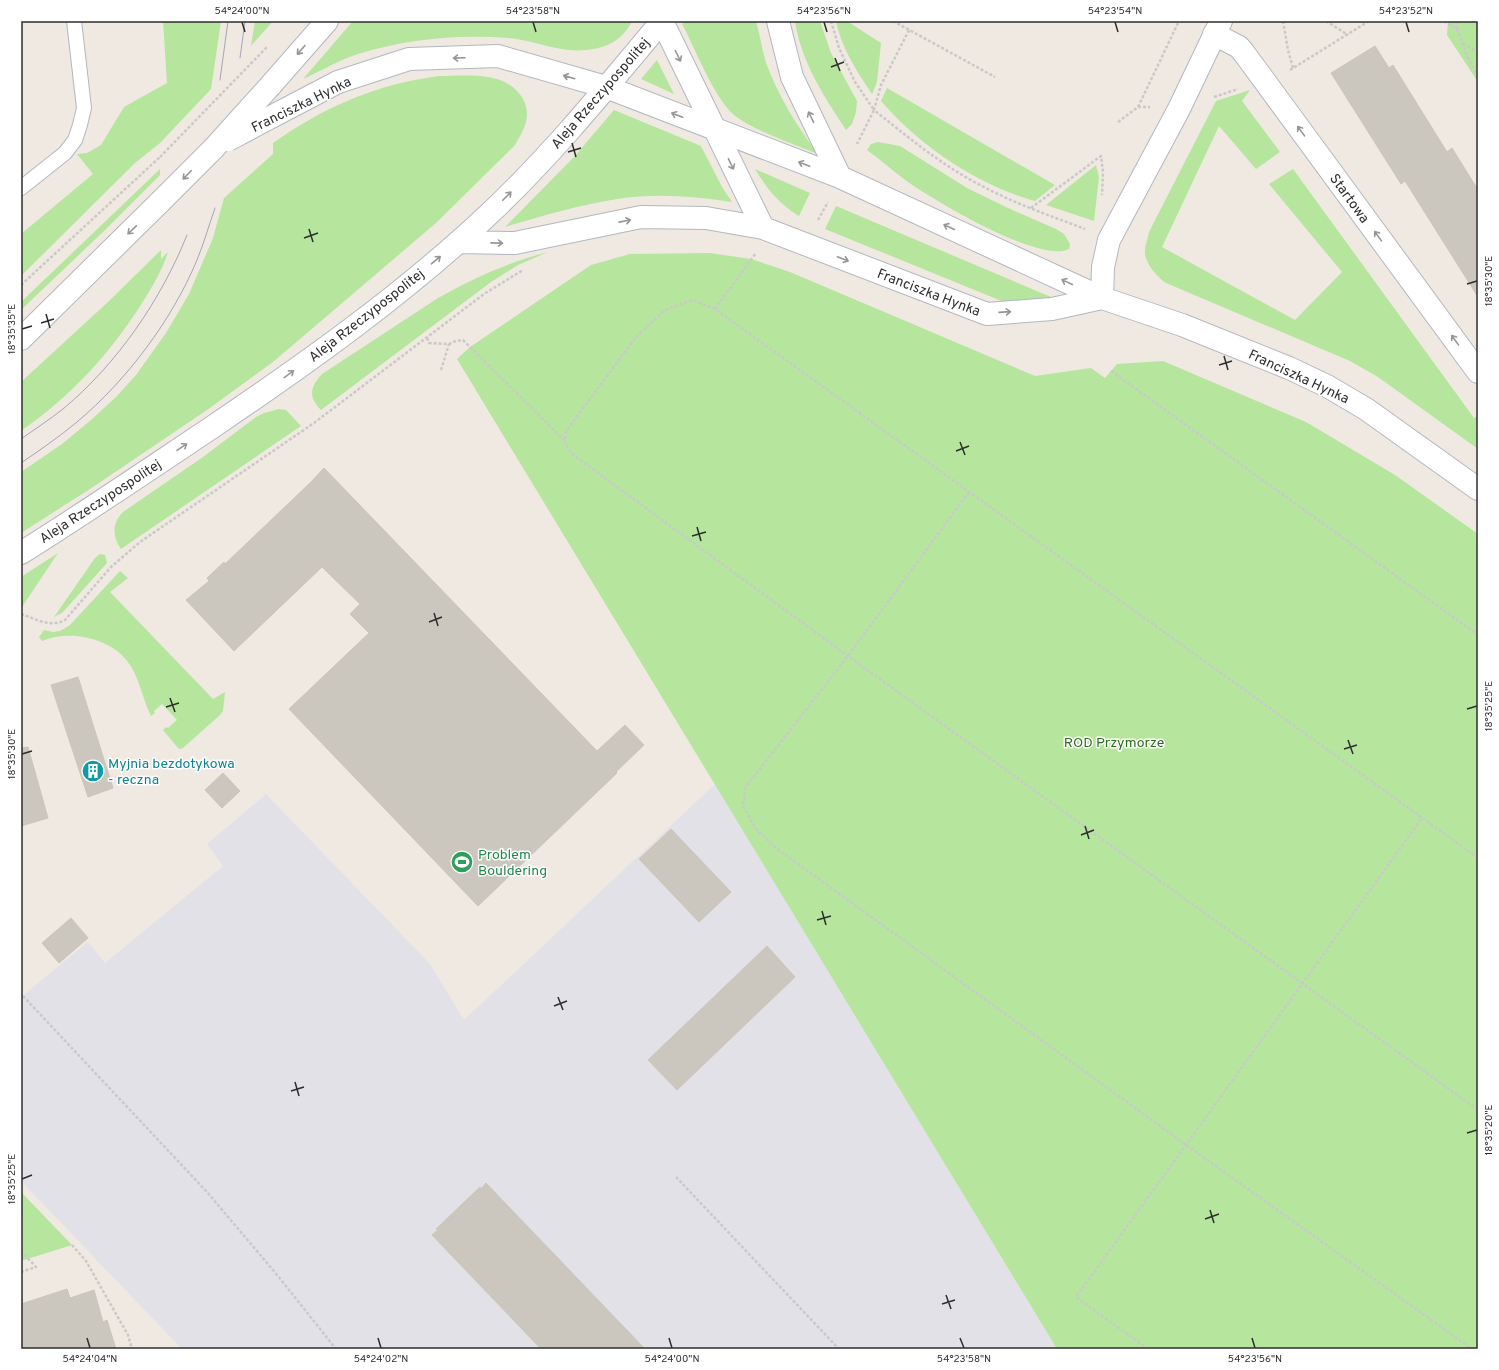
<svg xmlns="http://www.w3.org/2000/svg" width="1499" height="1370" viewBox="0 0 1499 1370" font-family="Overpass,sans-serif">
  <style>
    .industrial { fill: #e3e1e8 }
    .green { fill: #b6e59e }
    .building { fill: #cbc7bf; stroke: #cbc5ba }
    .lines { fill: none; stroke-linecap: round; stroke-linejoin: round }
    .lane-casing { stroke: #b4b7c1; stroke-width: 16 }
    .street-casing { stroke: #b4b7c1; stroke-width: 24 }
    .secondary-casing { stroke: #b4b7c1; stroke-width: 24 }
    .path { stroke: #c9c9c9; stroke-width: 2.5; stroke-dasharray: 3 2; stroke-linecap: butt }
    .lane { stroke: #fff; stroke-width: 14 }
    .street { stroke: #fff; stroke-width: 22 }
    .secondary { stroke: #fff; stroke-width: 22 }
    .tram { stroke: #a3a6b8; stroke-width: 1 }
    .secondary-bridge-casing { stroke: #b4b7c1; stroke-width: 24; stroke-linecap: butt }
    .path-bridge { stroke: #c9c9c9; stroke-width: 2.5; stroke-dasharray: 3 2; stroke-linecap: butt }
    .secondary-bridge { stroke: #fff; stroke-width: 22 }
    .oneway { stroke: #969696 }
    .ticks { fill: none; stroke: #2e2e2e; stroke-width: 1.5 }
    .labels { text-anchor: middle; stroke-width: 3; stroke-linejoin: round; paint-order: stroke }
    .street-label { font-size: 14px; fill: #2e2e2e; stroke: #fff }
    .park-label { font-size: 14px; fill: #2c6e1b; stroke: #fff }
    .culture-label { font-size: 14px; fill: #0d838f; stroke: #fff; text-anchor: start }
    .leisure-label { font-size: 14px; fill: #27864d; stroke: #fff; text-anchor: start }
    .neatline { fill: none; stroke: #2e2e2e; stroke-width: 1.5 }
    .ticks-label { font-size: 10px; text-anchor: middle; fill: #2e2e2e }
  </style>
  <rect width="100%" height="100%" fill="#efe9e1"/>
  <!-- industrial -->
  <path class="industrial" d="M 715,784 L 1057,1349 L 182,1349 L 21,1181 L 21,997 L 88,942 L 105,963 L 223,866 L 207,844 L 266,794 L 430,964 L 464,1020 Z"/>
  <!-- green -->
  <path class="green" d="M 163,21 L 221,21 L 211,89 L 160,143 L 135,163 L 21,276 L 21,234 L 93,174 L 77,154 L 87,153 L 101,145 L 124,107 L 167,83 Z
    M 255,21 L 273,21 L 251,46 Z
    M 353,21 L 632,21 C 623,40 607,48 586,50 C 559,53 535,40 508,38 C 459,34 405,39 358,54 C 339,60 321,71 303,79 Z
    M 685,21 L 756,21 C 760,35 762,50 766,63 C 779,97 796,125 818,154 C 796,145 752,130 734,115 C 713,96 696,50 682,24 Z
    M 795,21 L 820,21 L 831,53 L 857,101 L 856,112 L 852,124 L 846,130 C 824,96 801,62 795,21 Z
    M 836,21 L 847,21 L 881,43 L 877,82 L 872,94 C 857,72 841,47 836,21 Z
    M 1448,21 L 1478,21 L 1478,82 L 1447,35 Z
    M 657,60 L 674,94 L 641,79 Z
    M 439,76 C 467,76 507,70 523,99 C 532,116 524,130 515,145 L 436,223 L 273,362 L 207,410 L 90,489 L 21,533 L 21,472 L 62,444 L 91,420 L 116,397 L 136,375 L 166,333 L 189,294 L 213,238 L 224,198 L 273,154 L 273,143 C 324,107 377,84 439,76 Z
    M 887,88 L 1055,185 L 1035,201 C 977,185 920,146 881,101 Z
    M 1250,90 L 1242,101 L 1280,152 L 1256,169 L 1219,126 L 1162,247 L 1295,320 L 1342,272 L 1269,184 L 1293,169 L 1474,418 L 1478,416 L 1478,449 L 1378,377 L 1350,361 L 1166,283 C 1157,277 1144,262 1145,251 C 1145,245 1148,238 1149,232 L 1216,101 Z
    M 614,110 L 701,146 L 722,187 L 732,202 C 694,196 655,193 617,199 C 579,205 542,216 505,227 L 574,157 Z
    M 878,142 L 900,146 L 967,188 L 1008,208 L 1056,229 L 1064,234 L 1070,244 L 1069,249 C 1040,264 935,201 908,182 C 894,172 881,160 867,150 L 871,144 Z
    M 1096,165 L 1099,177 L 1094,221 L 1046,205 Z
    M 160,169 L 160,175 L 104,231 L 21,310 L 21,302 Z
    M 755,169 L 810,193 L 799,216 C 779,204 767,189 755,169 Z
    M 836,206 L 1051,297 L 1053,301 L 1004,302 L 825,229 Z
    M 161,250 L 161,259 L 168,252 C 162,271 152,287 142,303 C 110,354 70,397 21,431 L 21,382 L 108,302 Z
    M 548,252 L 518,265 L 491,282 L 321,410 C 308,397 310,387 322,374 L 438,298 C 473,278 509,262 548,252 Z
    M 710,253 L 751,259 L 790,272 L 1035,376 L 1091,368 L 1105,378 L 1117,364 L 1163,361 L 1306,422 L 1395,475 L 1478,534 L 1478,1349 L 1057,1349 L 457,359 L 470,347 L 591,265 L 630,254 Z
    M 279,409 L 286,410 L 301,426 L 121,549 C 112,536 112,523 123,512 L 203,457 L 256,417 L 264,413 Z
    M 58,553 L 22,607 L 21,606 L 21,577 Z
    M 100,554 L 105,555 L 107,563 L 62,613 L 54,617 L 95,558 Z
    M 120,571 L 128,578 L 110,592 L 213,699 L 225,692 L 223,711 L 220,715 L 183,748 L 180,749 L 178,748 L 163,730 L 166,727 L 168,728 L 177,720 L 162,704 L 154,711 L 155,713 L 151,716 C 143,700 140,680 130,665 C 113,638 70,629 42,641 L 39,637 L 44,630 L 53,632 L 60,631 L 70,625 Z
    M 21,1192 L 72,1245 L 21,1261 Z"/>
  <!-- building -->
  <path class="building" d="M 1375,46 L 1389,68 L 1393,65 L 1447,152 L 1452,148 L 1478,190 L 1478,297 L 1405,181 L 1401,184 L 1331,73 Z
    M 324,468 L 597,751 L 625,725 L 644,745 L 616,772 L 617,773 L 478,906 L 289,709 L 369,633 L 350,614 L 360,604 L 322,567 L 234,651 L 186,600 L 209,581 L 207,578 L 224,562 L 225,564 L 312,481 Z
    M 78,677 L 113,788 L 88,797 L 51,685 Z
    M 28,747 L 48,818 L 21,826 L 21,748 Z
    M 223,773 L 240,791 L 222,808 L 205,790 Z
    M 671,829 L 731,892 L 699,922 L 639,859 Z
    M 71,918 L 88,938 L 59,963 L 42,943 Z
    M 767,946 L 795,977 L 677,1090 L 648,1060 Z
    M 486,1183 L 645,1349 L 541,1349 L 432,1235 L 438,1230 L 436,1229 L 480,1187 L 481,1189 Z
    M 67,1289 L 70,1298 L 94,1290 L 103,1322 L 107,1320 L 116,1349 L 21,1349 L 21,1304 Z"/>
  <g class="lines">
    <!-- lane casing -->
    <g class="lane-casing">
      <path id="lane" d="M 21,188 L 65,153 L 75,140 L 80,125 L 84,108 L 74,21"/>
    </g>
    <!-- street casing -->
    <g class="street-casing">
      <path id="street" d="M 1214,34 L 1239,47 L 1244,53 L 1478,372
        M 1102,298 L 1103,267 L 1109,240 L 1179,109 L 1221,21"/>
    </g>
    <!-- secondary casing -->
    <g class="secondary-casing">
      <path id="secondary" d="M 662,21 L 763,228
        M 778,21 L 792,77 L 840,177
        M 270,86 L 327,21
        M 271,117 L 338,82 L 409,59 L 498,56 L 606,87 L 840,177 L 1102,298 L 1182,325 L 1289,368 L 1327,386 L 1366,409 L 1478,489
        M 458,242 L 515,243 L 641,217 L 706,218 L 763,228 L 987,314 L 1052,309 L 1102,298
        M 21,339 L 160,202
        M 21,553 C 85,513 148,470 211,428 C 307,363 403,295 488,215 C 551,156 606,88 662,21"/>
    </g>
    <!-- path -->
    <path class="path" d="M 831,21 L 839,48 L 855,82 L 874,110 L 857,144
      M 893,21 L 995,77
      M 1283,21 L 1288,50 L 1293,68
      M 1326,21 L 1348,35
      M 1444,21 L 1457,29 L 1468,58 L 1478,76
      M 1457,21 L 1457,29
      M 909,30 L 881,85 L 874,110 C 909,138 944,167 984,187 C 1016,204 1051,216 1085,229
      M 1463,44 L 1478,52
      M 1290,70 L 1369,21
      M 1214,97 L 1238,89
      M 1138,107 L 1150,107
      M 1118,122 L 1138,107 L 1179,21
      M 1031,208 L 1101,156 L 1103,172 L 1102,195
      M 818,220 L 828,202
      M 21,285 L 160,157
      M 715,309 L 756,253
      M 427,338 L 429,343 L 449,344 L 456,341 L 463,340 L 564,440
      M 441,370 L 449,344
      M 1111,371 L 1478,635
      M 969,492 L 848,656 L 745,788 L 743,806 L 756,829 L 776,848 L 1185,1144 L 1472,1349
      M 21,614 C 36,619 50,628 65,620 L 111,567 L 140,542 L 314,423 L 484,294 L 523,270
      M 1478,858 L 715,309 L 692,300 L 665,310 L 636,337 L 566,431 C 564,444 566,448 576,457 L 848,656 L 1478,1110
      M 23,996 L 207,1192 L 278,1276 L 336,1349
      M 676,1177 L 839,1349
      M 72,1245 L 86,1261 L 128,1335 L 132,1349
      M 21,1251 L 36,1267 L 21,1272
      M 1148,1349 L 1076,1297 L 1422,818"/>
    <!-- lane -->
    <use href="#lane" class="lane"/>
    <!-- street -->
    <use href="#street" class="street"/>
    <!-- secondary -->
    <use href="#secondary" class="secondary"/>
    <!-- tram -->
    <path class="tram" d="M 240,58 L 245,21
      M 220,80 L 228,21
      M 21,439 C 35,429 49,420 63,409 C 117,364 161,300 187,235
      M 21,463 C 40,450 59,437 77,422 C 127,380 172,320 197,260 C 204,243 209,225 215,208"/>
    <!-- secondary-bridge casing -->
    <g class="secondary-bridge-casing">
      <path id="secondary-bridge" d="M 228,140 L 271,117
        M 160,202 L 214,148 L 270,86"/>
    </g>
    <!-- path-bridge -->
    <path class="path-bridge" d="M 160,157 L 268,46"/>
    <!-- secondary-bridge -->
    <use href="#secondary-bridge" class="secondary-bridge"/>
  </g>
  <!-- one-way arrows -->
  <defs><path id="oneway-shaft" d="M-6 0H5M1.5-3L5.5 0L1.5 3" fill="none" stroke-width="1.6" stroke-linecap="round" stroke-linejoin="round"/></defs>
  <g class="oneway">
    <use href="#oneway-shaft" transform="translate(301 50) rotate(131)"/>
    <use href="#oneway-shaft" transform="translate(678 56) rotate(64)"/>
    <use href="#oneway-shaft" transform="translate(459 58) rotate(178)"/>
    <use href="#oneway-shaft" transform="translate(569 77) rotate(-164)"/>
    <use href="#oneway-shaft" transform="translate(677 115) rotate(-159)"/>
    <use href="#oneway-shaft" transform="translate(811 117) rotate(-116)"/>
    <use href="#oneway-shaft" transform="translate(1301 131) rotate(-126)"/>
    <use href="#oneway-shaft" transform="translate(731 164) rotate(64)"/>
    <use href="#oneway-shaft" transform="translate(804 164) rotate(-159)"/>
    <use href="#oneway-shaft" transform="translate(187 175) rotate(134)"/>
    <use href="#oneway-shaft" transform="translate(507 196) rotate(-45)"/>
    <use href="#oneway-shaft" transform="translate(625 221) rotate(-11)"/>
    <use href="#oneway-shaft" transform="translate(949 227) rotate(-155)"/>
    <use href="#oneway-shaft" transform="translate(132 230) rotate(136)"/>
    <use href="#oneway-shaft" transform="translate(1378 236) rotate(-126)"/>
    <use href="#oneway-shaft" transform="translate(497 243) rotate(1)"/>
    <use href="#oneway-shaft" transform="translate(843 259) rotate(21)"/>
    <use href="#oneway-shaft" transform="translate(436 260) rotate(-40)"/>
    <use href="#oneway-shaft" transform="translate(1067 282) rotate(-155)"/>
    <use href="#oneway-shaft" transform="translate(1005 312) rotate(-4)"/>
    <use href="#oneway-shaft" transform="translate(1455 340) rotate(-126)"/>
    <use href="#oneway-shaft" transform="translate(289 374) rotate(-36)"/>
    <use href="#oneway-shaft" transform="translate(182 447) rotate(-34)"/>
  </g>
  <!-- ticks -->
  <path class="ticks" d="M 242,22 L 245,32M 533,22 L 536,32M 824,22 L 827,32M 1115,22 L 1118,32M 1406,22 L 1409,32M 835,58 L 840,71M 831,67 L 844,62M 572,143 L 576,157M 568,152 L 581,148M 309,229 L 313,242M 304,238 L 318,233M 1467,284 L 1477,281M 46,314 L 50,328M 41,323 L 54,319M 22,329 L 32,326M 1224,356 L 1228,370M 1219,365 L 1232,361M 960,442 L 965,455M 956,451 L 969,446M 697,527 L 701,541M 692,536 L 706,532M 434,613 L 438,626M 429,622 L 442,617M 170,698 L 175,712M 166,707 L 179,703M 1467,709 L 1477,706M 1348,740 L 1353,754M 1344,749 L 1357,745M 22,754 L 32,751M 1085,826 L 1089,839M 1081,835 L 1094,830M 822,911 L 826,925M 817,920 L 831,916M 558,997 L 563,1010M 554,1006 L 567,1001M 295,1082 L 299,1096M 291,1091 L 304,1087M 1467,1133 L 1477,1130M 22,1179 L 32,1175M 1210,1210 L 1214,1223M 1205,1219 L 1219,1214M 946,1295 L 951,1309M 942,1304 L 955,1300M 87,1338 L 90,1348M 378,1338 L 381,1348M 669,1338 L 672,1348M 960,1338 L 964,1348M 1252,1338 L 1255,1348"/>
  <!-- icons -->
  <defs>
    <g id="building-disc" transform="scale(1.15)"><circle r="9.5" fill="#0f9aa8" stroke="#fff"/><path d="M-4-6H4V6H1V3H-1V6H-4ZM-2.5-4.3h1.7v1.8h-1.7ZM.8-4.3h1.7v1.8H.8ZM-2.5-1h1.7V.8h-1.7ZM.8-1h1.7V.8H.8Z" fill="#fff"/></g>
    <g id="stadium-disc" transform="scale(1.15)"><circle r="9.5" fill="#2e9e5b" stroke="#fff"/><path d="M0-5a6.5 5 0 1 0 0 10a6.5 5 0 1 0 0-10ZM-3.5-1.8h7v3.6h-7Z" fill="#fff"/></g>
  </defs>
  <g fill-rule="evenodd">
    <use href="#building-disc" x="93" y="771"/>
    <use href="#stadium-disc" x="462" y="862"/>
  </g>
  <g class="labels">
    <!-- street labels -->
    <g class="street-label">
      <text transform="translate(600 93) rotate(-49)" y="5">Aleja Rzeczypospolitej</text>
      <text transform="translate(301 104) rotate(-26)" y="5">Franciszka Hynka</text>
      <text transform="translate(1350 198) rotate(54)" y="5">Startowa</text>
      <text transform="translate(929 292) rotate(21)" y="5">Franciszka Hynka</text>
      <text transform="translate(366 315) rotate(-38)" y="5">Aleja Rzeczypospolitej</text>
      <text transform="translate(1299 376) rotate(25)" y="5">Franciszka Hynka</text>
      <text transform="translate(100 501) rotate(-33)" y="5">Aleja Rzeczypospolitej</text>
    </g>
    <!-- park labels -->
    <g class="park-label">
      <text x="1114" y="747">ROD Przymorze</text>
    </g>
    <!-- culture labels -->
    <g class="culture-label">
      <text x="108" y="768">Myjnia bezdotykowa<tspan x="108" dy="16">- reczna</tspan></text>
    </g>
    <!-- leisure labels -->
    <g class="leisure-label">
      <text x="478" y="859">Problem<tspan x="478" dy="16">Bouldering</tspan></text>
    </g>
  </g>
  <!-- border -->
  <rect width="1499" height="1370" fill="none" stroke="#ffffff" stroke-width="44"/>
  <rect x="22" y="22" width="1455" height="1326" class="neatline"/>
  <g class="ticks-label">
    <text x="242" y="14">54°24'00"N</text>
    <text x="533" y="14">54°23'58"N</text>
    <text x="824" y="14">54°23'56"N</text>
    <text x="1115" y="14">54°23'54"N</text>
    <text x="1406" y="14">54°23'52"N</text>
    <text transform="translate(1488 281) rotate(-90)" y="4">18°35'30"E</text>
    <text transform="translate(11 329) rotate(-90)" y="4">18°35'35"E</text>
    <text transform="translate(1488 706) rotate(-90)" y="4">18°35'25"E</text>
    <text transform="translate(11 754) rotate(-90)" y="4">18°35'30"E</text>
    <text transform="translate(1488 1130) rotate(-90)" y="4">18°35'20"E</text>
    <text transform="translate(11 1179) rotate(-90)" y="4">18°35'25"E</text>
    <text x="90" y="1362">54°24'04"N</text>
    <text x="381" y="1362">54°24'02"N</text>
    <text x="672" y="1362">54°24'00"N</text>
    <text x="964" y="1362">54°23'58"N</text>
    <text x="1255" y="1362">54°23'56"N</text>
  </g>
</svg>
